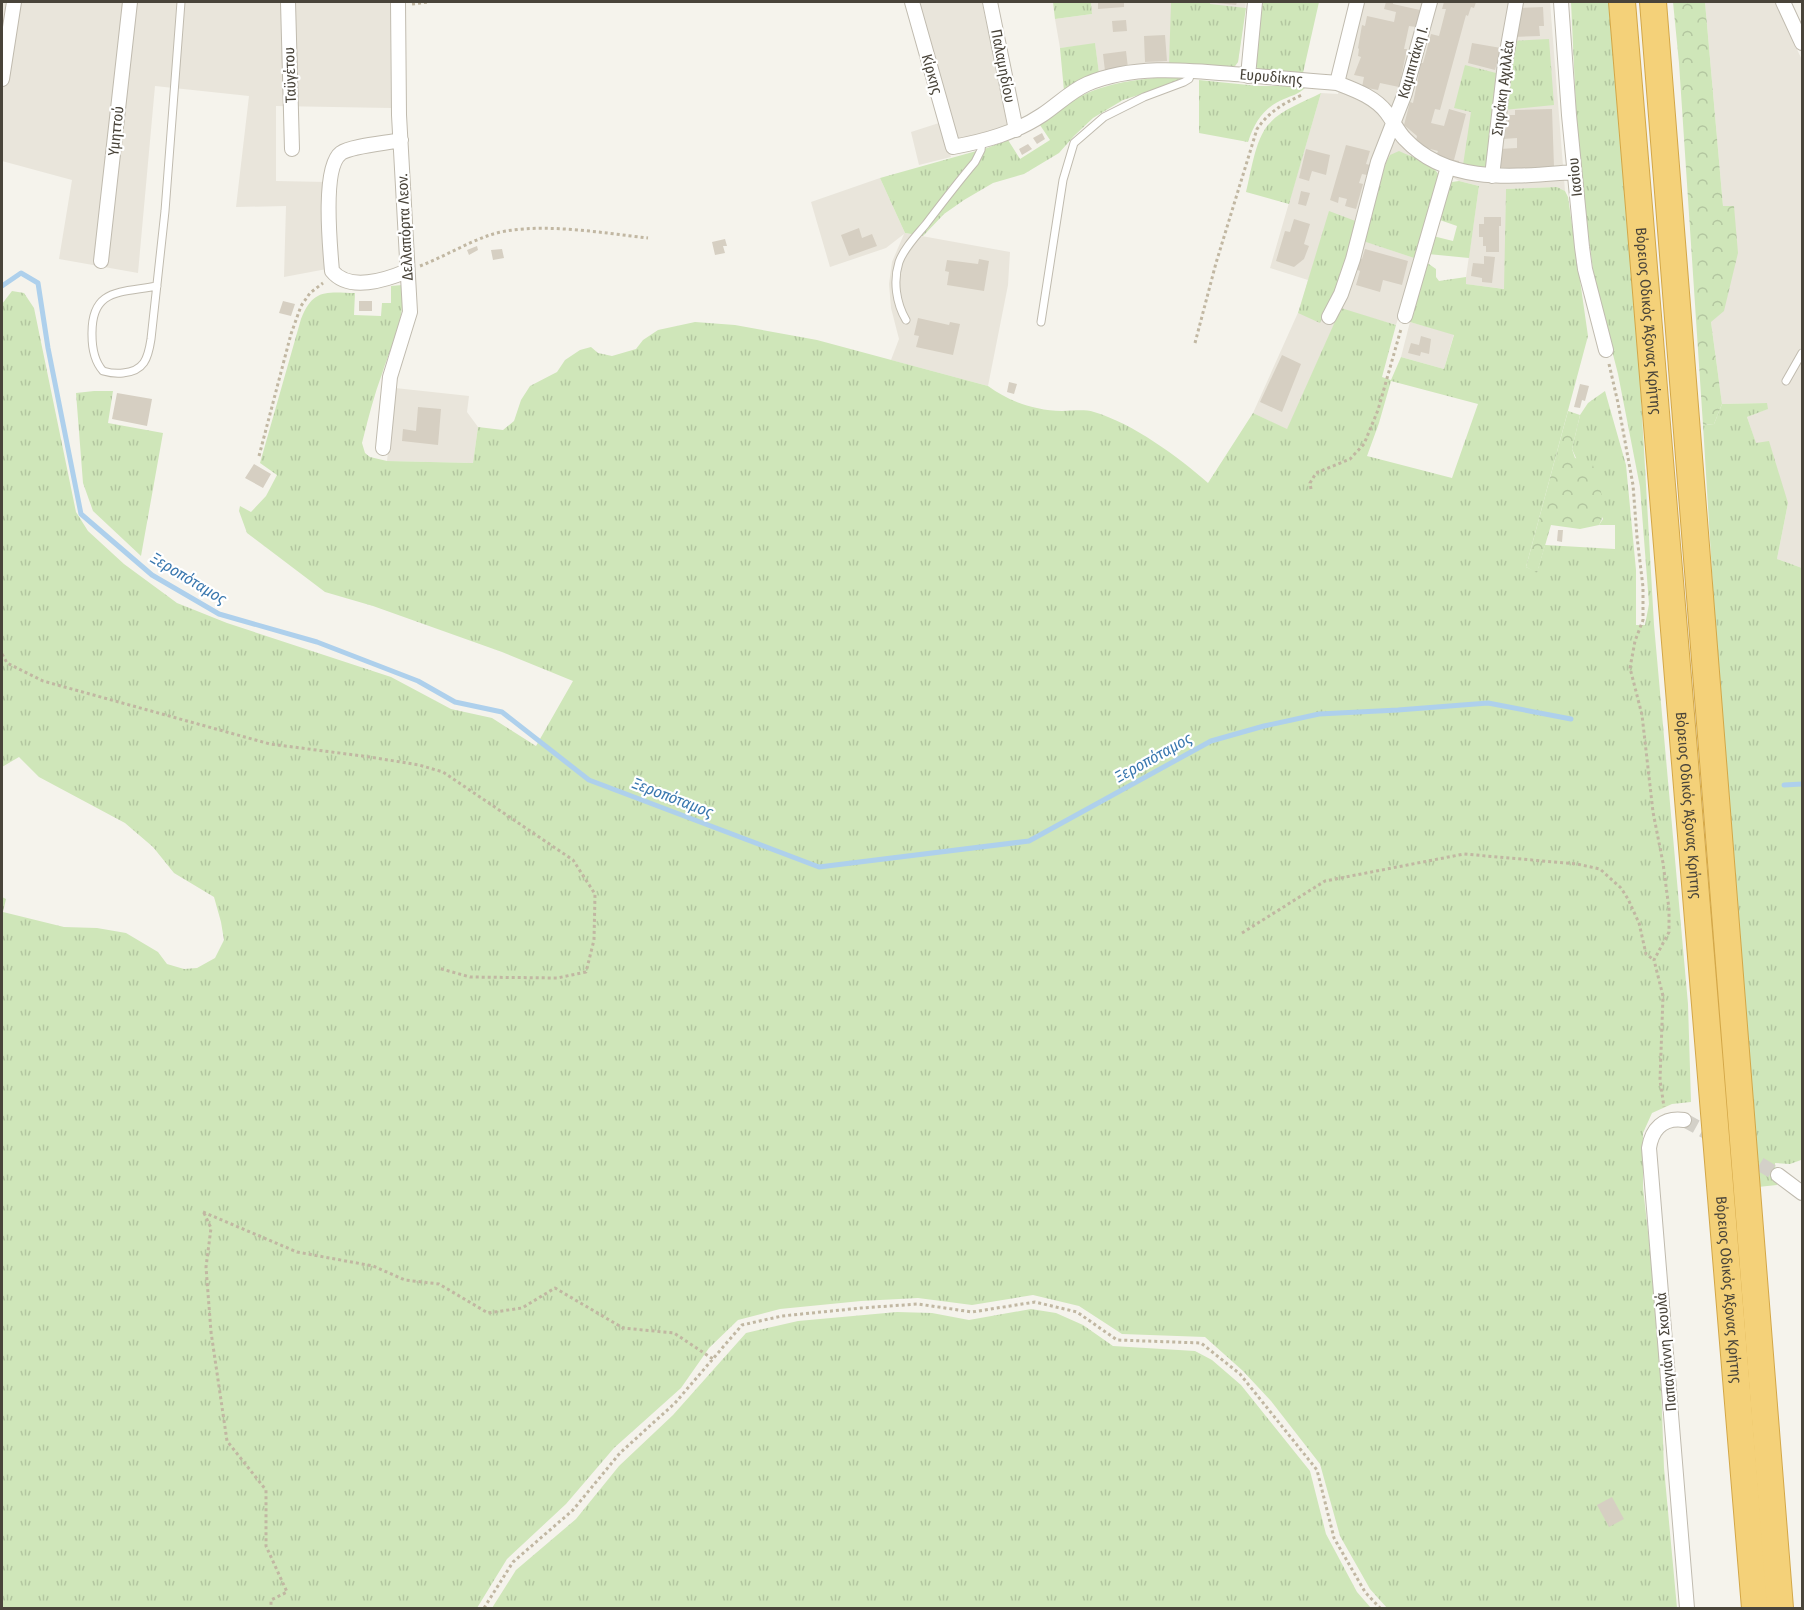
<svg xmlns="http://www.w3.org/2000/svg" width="1804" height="1610" viewBox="0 0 1804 1610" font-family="'Fira Sans Condensed',sans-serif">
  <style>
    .residential { fill: #e9e5db }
    .grass { fill: url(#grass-tufts); fill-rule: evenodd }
    .forest { fill: url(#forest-crowns) }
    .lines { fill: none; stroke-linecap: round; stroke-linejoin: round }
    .stream { stroke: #aed0ec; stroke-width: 5 }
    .building { fill: #d6cfc2 }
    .street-tunnel { stroke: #d3d0c8; stroke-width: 14; stroke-dasharray: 14 7; stroke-linecap: butt }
    .lane-casing { stroke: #c0bbaf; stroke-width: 9 }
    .street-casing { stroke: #c0bbaf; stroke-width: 16 }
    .highway-casing { stroke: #d3a748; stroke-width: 28 }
    .path { stroke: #c1b7a2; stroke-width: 3; stroke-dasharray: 3 3; stroke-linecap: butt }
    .lane { stroke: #fff; stroke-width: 7 }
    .street { stroke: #fff; stroke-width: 14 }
    .highway { stroke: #f4d179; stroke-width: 26 }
    .labels { text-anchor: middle; stroke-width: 4.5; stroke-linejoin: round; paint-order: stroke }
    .street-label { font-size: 15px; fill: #49443a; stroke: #fff }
    .water-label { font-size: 16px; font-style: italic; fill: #3a78af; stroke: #fff }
  </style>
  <defs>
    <pattern id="grass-tufts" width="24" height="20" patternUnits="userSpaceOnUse" patternTransform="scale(1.5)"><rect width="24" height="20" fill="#cfe6b9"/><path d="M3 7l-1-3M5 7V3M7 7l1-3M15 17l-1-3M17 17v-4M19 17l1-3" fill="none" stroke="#b3c6a0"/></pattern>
    <pattern id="forest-crowns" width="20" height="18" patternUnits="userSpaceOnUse" patternTransform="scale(1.5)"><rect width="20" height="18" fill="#cfe6b9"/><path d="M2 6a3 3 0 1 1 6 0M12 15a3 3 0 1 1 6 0" fill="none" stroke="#b3c6a0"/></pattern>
  </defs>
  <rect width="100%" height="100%" fill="#f5f3ec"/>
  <!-- residential -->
  <path class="residential" d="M 2,2 L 390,2 L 391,108 L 276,106 L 276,181 L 327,182 L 332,268 L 284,277 L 286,206 L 236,207 L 249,96 L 155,86 L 138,273 L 59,259 L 72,180 L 2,161 Z
    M 919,2 L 982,2 L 1008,129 L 957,141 Z
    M 1091,2 L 1210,3 L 1210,2 L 1246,2 L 1238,62 L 1235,66 L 1099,73 L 1095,44 L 1060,48 L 1055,19 L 1092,14 Z
    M 1362,2 L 1550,2 L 1565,191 L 1557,187 L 1506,189 L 1505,289 L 1465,284 L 1479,186 L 1459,181 L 1431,165 L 1390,155 L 1386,162 L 1364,241 L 1417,259 L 1396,325 L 1341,309 L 1287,430 L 1253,413 L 1301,306 L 1308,280 L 1270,268 L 1321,93 L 1338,94 Z
    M 1705,2 L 1775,2 L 1802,60 L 1802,568 L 1777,559 L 1788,503 L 1756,444 L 1747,417 L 1767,409 L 1767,403 L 1722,404 L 1711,322 L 1733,206 L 1723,206 Z
    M 939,123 L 951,157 L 919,165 L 911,132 Z
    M 880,178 L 905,233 L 1010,252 L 1008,285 L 988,386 L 891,360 L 899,339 L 891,308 L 889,284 L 892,262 L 904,234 L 886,248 L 830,267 L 811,202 Z
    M 1410,322 L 1454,334 L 1444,369 L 1401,357 Z
    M 395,388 L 469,396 L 467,412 L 478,427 L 473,463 L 387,461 Z"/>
  <!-- grass -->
  <path class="grass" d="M 1053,2 L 1091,2 L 1092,14 L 1055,19 Z
    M 1139,2 L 1210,2 L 1210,4 L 1246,8 L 1238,62 L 1235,66 L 1231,67 L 1169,65 L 1171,3 Z
    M 1260,2 L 1319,2 L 1303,73 L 1265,72 L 1260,71 L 1255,65 Z
    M 1571,2 L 1611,2 L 1631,222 L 1654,625 L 1688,1004 L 1691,1102 L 1672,1104 L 1652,1113 L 1643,1133 L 1643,1188 L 1659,1328 L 1664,1468 L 1677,1608 L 1387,1608 L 1370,1589 L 1340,1536 L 1320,1464 L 1271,1401 L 1243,1371 L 1205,1337 L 1122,1334 L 1079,1306 L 1033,1295 L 972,1305 L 918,1298 L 861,1301 L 780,1309 L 738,1320 L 709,1348 L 681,1388 L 614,1448 L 566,1504 L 507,1559 L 477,1608 L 2,1608 L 2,897 L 6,899 L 3,912 L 64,927 L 97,928 L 126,933 L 158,952 L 167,964 L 184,969 L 197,968 L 215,958 L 224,940 L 221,922 L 214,897 L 174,873 L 153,847 L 125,823 L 39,777 L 19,757 L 2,767 L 2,304 L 12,291 L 24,293 L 34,308 L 76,512 L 88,531 L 124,564 L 177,603 L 227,623 L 391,677 L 451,709 L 492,718 L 536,746 L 573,681 L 502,652 L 373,606 L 325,592 L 247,533 L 239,511 L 240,506 L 251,512 L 266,496 L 277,475 L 260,463 L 301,319 C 313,289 325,292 355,293 L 354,315 L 381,316 L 382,303 L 391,303 L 391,286 L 402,285 C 405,322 394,338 383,371 C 374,395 368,419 362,443 L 365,453 L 370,457 L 387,461 L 473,463 L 478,427 L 503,430 L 514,421 L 521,400 L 530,386 L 557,372 L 565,360 L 580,350 L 591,347 L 598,353 L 612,356 L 636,349 L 643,340 L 658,330 L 695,322 L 735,325 L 817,340 L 988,386 C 1010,402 1034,410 1062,411 C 1072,411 1084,409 1094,412 C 1132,423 1179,457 1208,483 L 1253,413 L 1287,429 L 1341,308 L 1396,325 L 1382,377 L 1391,380 L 1401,357 L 1444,369 L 1454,335 L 1410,322 L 1426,262 L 1436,269 L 1436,277 L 1439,281 L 1466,277 L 1466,284 L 1504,289 L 1506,189 L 1557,187 L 1565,191 L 1568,197 L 1588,336 L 1526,567 L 1537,572 L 1545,545 L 1615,549 L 1615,525 L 1599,525 L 1603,519 L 1572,449 L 1580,415 L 1588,403 L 1605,391 L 1626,465 L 1636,570 L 1636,625 L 1645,625 L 1649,604 L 1640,487 L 1618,374 L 1595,284 L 1584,204 L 1576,110 ZM 1391,381 L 1478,404 L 1452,478 L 1367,456 L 1379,423 Z
    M 1549,39 L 1554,105 L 1504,110 L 1511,41 Z
    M 1095,43 L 1099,73 L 1078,80 L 1064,91 L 1060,48 Z
    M 1465,65 L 1496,73 L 1486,169 L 1463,165 L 1471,112 L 1454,108 Z
    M 1180,76 L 1184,78 L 1182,81 L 1123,100 L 1093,118 L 1074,136 L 1059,153 L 1024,174 L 993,183 L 964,200 L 944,214 L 923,236 L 905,233 L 880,178 L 987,148 L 1008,140 L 1020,159 L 1050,140 L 1040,125 C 1054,115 1068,102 1083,95 C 1112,81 1149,78 1180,76 Z
    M 1199,80 L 1258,86 L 1298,86 L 1305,88 C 1299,94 1291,96 1284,99 C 1263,108 1255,122 1248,142 L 1199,133 Z
    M 1321,93 L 1289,204 L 1246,192 C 1251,173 1255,140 1268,125 C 1280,110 1304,102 1321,93 Z
    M 1399,151 C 1413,158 1435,162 1440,178 L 1417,259 L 1363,241 L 1386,162 L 1390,155 Z
    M 1459,181 L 1479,186 L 1469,258 L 1428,254 L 1433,236 L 1453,241 L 1457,226 L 1437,219 L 1448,185 L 1452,182 Z
    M 1329,211 L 1358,222 L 1337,288 L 1320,323 L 1298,313 Z
    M 94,391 L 113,391 L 108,423 L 163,433 L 141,556 L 93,511 L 83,483 L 76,393 Z
    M 1767,403 L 1768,409 L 1747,417 L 1756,443 L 1769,441 L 1788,503 L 1777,559 L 1802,568 L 1802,1153 L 1801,1160 L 1790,1164 L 1775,1163 L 1777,1185 L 1758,1187 L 1718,671 L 1703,425 L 1714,424 L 1722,404 Z
    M 1031,1309 L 1056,1313 L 1083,1325 L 1113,1346 L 1195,1351 L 1212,1360 L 1241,1385 L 1310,1471 L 1326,1534 L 1357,1592 L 1371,1608 L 492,1608 L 516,1570 L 576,1519 L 619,1466 L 673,1415 L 746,1333 L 798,1321 L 897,1312 L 932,1313 L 969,1320 Z"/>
  <!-- forest -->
  <path class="forest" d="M 1673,2 L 1705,2 L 1723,206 L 1734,206 L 1738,253 L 1724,311 L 1711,322 L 1722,404 L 1714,424 L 1703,425 L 1679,63 Z
    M 1568,411 L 1580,415 L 1572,449 L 1575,458 L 1592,462 C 1597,480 1610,508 1599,525 L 1580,529 L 1551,525 L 1537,573 L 1526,567 Z"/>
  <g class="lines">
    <!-- stream -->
    <path class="stream" d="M 2,286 L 21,273 L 38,283 L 48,348 L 81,514 L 152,575 L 219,614 L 317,642 L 418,681 L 455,702 L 502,712 L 589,780 L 819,867 L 1029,841 L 1211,741 L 1264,726 L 1319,714 L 1398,710 L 1488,703 L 1571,719
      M 1784,785 L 1802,784"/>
  </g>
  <!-- building -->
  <path class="building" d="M 1098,2 L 1124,2 L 1124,7 L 1098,9 Z
    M 1216,2 L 1237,2 L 1236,5 L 1216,3 Z
    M 1386,2 L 1393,2 L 1393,4 L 1420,10 L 1416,27 L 1409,26 L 1404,49 L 1407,49 L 1399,87 L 1380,83 L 1378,90 L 1362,87 L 1364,77 L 1354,75 L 1361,57 L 1358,56 L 1359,49 L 1358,48 L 1362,25 L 1365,26 L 1367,16 L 1394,22 L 1396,12 L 1384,9 Z
    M 1444,2 L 1476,2 L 1474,8 L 1471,7 L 1468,16 L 1466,15 L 1440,110 L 1435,109 L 1431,123 L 1444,126 L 1449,109 L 1466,114 L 1454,160 L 1459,161 L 1458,165 L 1446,163 L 1447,158 L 1436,156 L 1438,151 L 1415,145 L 1417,136 L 1404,125 L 1410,102 L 1413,103 L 1421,63 L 1423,63 L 1431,34 L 1439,36 L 1446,9 L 1442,9 Z
    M 1543,7 L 1544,26 L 1539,26 L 1540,36 L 1513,37 L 1516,8 Z
    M 1126,20 L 1127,31 L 1113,32 L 1112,21 Z
    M 1165,35 L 1167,61 L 1145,62 L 1144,36 Z
    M 1472,43 L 1501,48 L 1495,70 L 1468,63 Z
    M 1126,51 L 1128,68 L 1105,71 L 1103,54 Z
    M 1552,109 L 1554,167 L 1500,170 L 1499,149 L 1517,148 L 1517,138 L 1503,139 L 1502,115 L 1515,115 L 1515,110 Z
    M 1042,133 L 1045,139 L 1037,144 L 1033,138 Z
    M 1028,144 L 1032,149 L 1022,155 L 1019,149 Z
    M 1346,145 L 1370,151 L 1366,164 L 1370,165 L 1367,175 L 1362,174 L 1359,183 L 1363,184 L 1356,209 L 1345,206 L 1347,199 L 1339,197 L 1338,203 L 1330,200 Z
    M 1306,149 L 1330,155 L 1326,175 L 1312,171 L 1309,181 L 1299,178 Z
    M 1301,191 L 1310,193 L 1306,206 L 1298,204 Z
    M 1484,217 L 1501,217 L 1501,226 L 1499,226 L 1499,252 L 1486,252 L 1486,246 L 1483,246 L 1483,237 L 1479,237 L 1479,224 L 1484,224 Z
    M 1294,219 L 1310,224 L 1304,244 L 1309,246 L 1304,259 L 1294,267 L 1276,261 L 1285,231 L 1290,232 Z
    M 859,228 L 862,238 L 872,234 L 877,246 L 849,256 L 841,235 Z
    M 725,239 L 727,246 L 723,246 L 725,253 L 715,255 L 712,242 Z
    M 477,246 L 478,250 L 469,255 L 467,250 Z
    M 502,249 L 504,258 L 493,260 L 491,250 Z
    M 1365,249 L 1408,261 L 1402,285 L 1383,280 L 1380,292 L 1356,285 L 1360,271 L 1356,269 L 1359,258 L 1362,259 Z
    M 1484,256 L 1495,257 L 1492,283 L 1482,282 L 1482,278 L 1471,276 L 1473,263 L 1484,264 Z
    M 979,259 L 989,261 L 984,291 L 947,285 L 949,272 L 945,271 L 947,260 L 978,264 Z
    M 283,301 L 295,304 L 291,316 L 279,313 Z
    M 359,301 L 372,301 L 372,311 L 359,311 Z
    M 918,318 L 949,325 L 950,322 L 960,324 L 953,355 L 916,347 L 919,336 L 914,335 Z
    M 1421,336 L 1431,339 L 1429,354 L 1421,352 L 1420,356 L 1408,353 L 1411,343 L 1419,345 Z
    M 1282,355 L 1301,364 L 1282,412 L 1260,402 Z
    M 1009,382 L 1017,384 L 1014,394 L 1007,392 Z
    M 1580,384 L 1589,386 L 1585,401 L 1582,400 L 1580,408 L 1574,407 Z
    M 117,393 L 152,399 L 147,426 L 112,419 Z
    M 418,407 L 441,409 L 438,445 L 402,441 L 403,429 L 416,431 Z
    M 254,464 L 271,474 L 263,488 L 245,478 Z
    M 1558,530 L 1563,530 L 1562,542 L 1557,541 Z
    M 1612,1497 L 1624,1519 L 1609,1527 L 1597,1505 Z"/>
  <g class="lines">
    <!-- street-tunnel -->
    <path class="street-tunnel" d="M 1684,1120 L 1717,1138
      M 1742,1153 L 1778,1175"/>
    <!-- lane casing -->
    <g class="lane-casing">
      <path id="lane" d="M 157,286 C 120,293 91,288 92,335 C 92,348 95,362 103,371 C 110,373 116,374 123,373 C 144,371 148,359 151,339 L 165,211 L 181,2
        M 906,320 C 896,303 893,281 899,262 C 904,248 917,235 926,224 C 942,203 958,182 975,162 L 981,150 L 982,141
        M 1041,322 L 1063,180 L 1074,143 L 1104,117 L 1144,97 L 1184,82 L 1189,79 L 1192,71
        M 1786,381 L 1802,353"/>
    </g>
    <!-- street casing -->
    <g class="street-casing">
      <path id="street" d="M 288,2 L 292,149
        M 912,2 L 953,147 C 985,141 1015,133 1042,115 C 1057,105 1071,91 1087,84 C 1136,63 1195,71 1246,75 C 1276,78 1306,80 1337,83 C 1355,90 1375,97 1387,113 C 1393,121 1398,132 1405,139 C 1449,186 1517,176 1574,172
        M 990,2 L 1016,130
        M 1561,2 L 1569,115 L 1582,247 L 1585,269 L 1606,350
        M 1783,2 L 1802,43
        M 1248,76 L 1255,2
        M 2,79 L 14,2
        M 1337,83 L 1357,2
        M 401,140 C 387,143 351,146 341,153 C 322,167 330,248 332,271 C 349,292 386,280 407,271
        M 1492,176 L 1505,63 L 1516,2
        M 101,261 L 130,2
        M 1405,316 L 1448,167
        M 1329,317 L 1341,294 L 1353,259 L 1378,162 L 1405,93 L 1430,2
        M 383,448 L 390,377 L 410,312 L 399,115 L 398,2
        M 1684,1120 C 1663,1117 1652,1129 1649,1148 L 1687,1608
        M 1778,1175 L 1802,1193"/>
    </g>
    <!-- highway casing -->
    <g class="highway-casing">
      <g id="highway">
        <path id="s1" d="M 1622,2 L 1755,1608"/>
        <path d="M 1653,2 L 1780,1608"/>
      </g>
    </g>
    <!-- path -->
    <path class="path" d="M 412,4 L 429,2
      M 420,266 C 443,257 465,244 487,236 C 531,220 602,233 648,238
      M 1195,343 L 1216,263 L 1257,129 C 1269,112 1282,104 1302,95
      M 1609,364 L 1618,403 L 1633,485 L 1637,537 L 1643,587 L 1643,620 L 1635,641 L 1630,668 L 1642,715 L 1653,812 L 1663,863 L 1669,909 L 1669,932 L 1654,960 L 1663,996 L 1660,1080 L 1664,1107
      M 259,456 L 291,334 L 301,306 L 310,293 L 323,283
      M 1311,489 L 1310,483 L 1316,473 L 1350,459 L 1364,444 L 1378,410 L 1401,329
      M 2,654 L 7,663 L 43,681 L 270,744 L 370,757 L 419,765 L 443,772 L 573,860 L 595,894 L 594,940 L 586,972 L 557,978 L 470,977 L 438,968
      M 1242,933 L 1325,881 L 1464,854 L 1577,864 L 1600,869 L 1621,888 L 1628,899 L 1639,923 L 1646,954 L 1654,960
      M 203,1212 L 297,1252 L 373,1266 L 405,1280 L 439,1284 L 488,1313 L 522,1308 L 555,1288 L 623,1328 L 674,1333 L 713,1359
      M 204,1213 L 211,1228 L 206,1267 L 211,1332 L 227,1441 L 266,1490 L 266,1546 L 287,1592 L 271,1600 L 271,1608
      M 484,1608 L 513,1562 L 573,1510 L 620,1453 L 675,1403 L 742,1325 L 782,1316 L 861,1308 L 918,1304 L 972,1312 L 1035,1302 L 1077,1312 L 1117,1340 L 1201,1343 L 1240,1374 L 1317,1470 L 1334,1538 L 1365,1592 L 1380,1608"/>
    <!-- lane -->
    <use href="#lane" class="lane"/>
    <!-- street -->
    <use href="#street" class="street"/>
    <!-- highway -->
    <use href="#highway" class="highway"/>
  </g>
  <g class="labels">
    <!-- street labels -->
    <g class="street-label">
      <text transform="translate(1413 62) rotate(-74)" y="5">Καμπιτάκη Ι.</text>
      <text transform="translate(1003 66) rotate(79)" y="5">Παλαμηδίου</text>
      <text transform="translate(932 74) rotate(74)" y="5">Κίρκης</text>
      <text transform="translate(290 75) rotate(-92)" y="5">Ταϋγέτου</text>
      <text transform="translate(1271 77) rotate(5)" y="5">Ευρυδίκης</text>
      <text transform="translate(1503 88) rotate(-83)" y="5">Σηφάκη Αχιλλέα</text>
      <text transform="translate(116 131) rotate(-84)" y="5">Υμηττού</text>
      <text transform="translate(1575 177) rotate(-96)" y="5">Ιασίου</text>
      <text transform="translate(405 227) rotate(-93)" y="5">Δελλαπόρτα Λεον.</text>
      <text dy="5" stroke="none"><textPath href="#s1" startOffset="320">Βόρειος Οδικός Άξονας Κρήτης</textPath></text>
      <text dy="5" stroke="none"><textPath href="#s1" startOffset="806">Βόρειος Οδικός Άξονας Κρήτης</textPath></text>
      <text dy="5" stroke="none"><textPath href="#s1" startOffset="1292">Βόρειος Οδικός Άξονας Κρήτης</textPath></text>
      <text transform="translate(1666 1352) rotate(-95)" y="5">Παπαγιάννη Σκουλά</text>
    </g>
    <!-- water labels -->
    <g class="water-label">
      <text transform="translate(189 578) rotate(31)" y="6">Ξεροπόταμος</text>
      <text transform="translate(1153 757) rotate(-29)" y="6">Ξεροπόταμος</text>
      <text transform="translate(673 797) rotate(21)" y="6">Ξεροπόταμος</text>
    </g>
  </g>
  <!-- border -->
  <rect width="1804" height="1610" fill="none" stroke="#49443a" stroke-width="6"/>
</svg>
